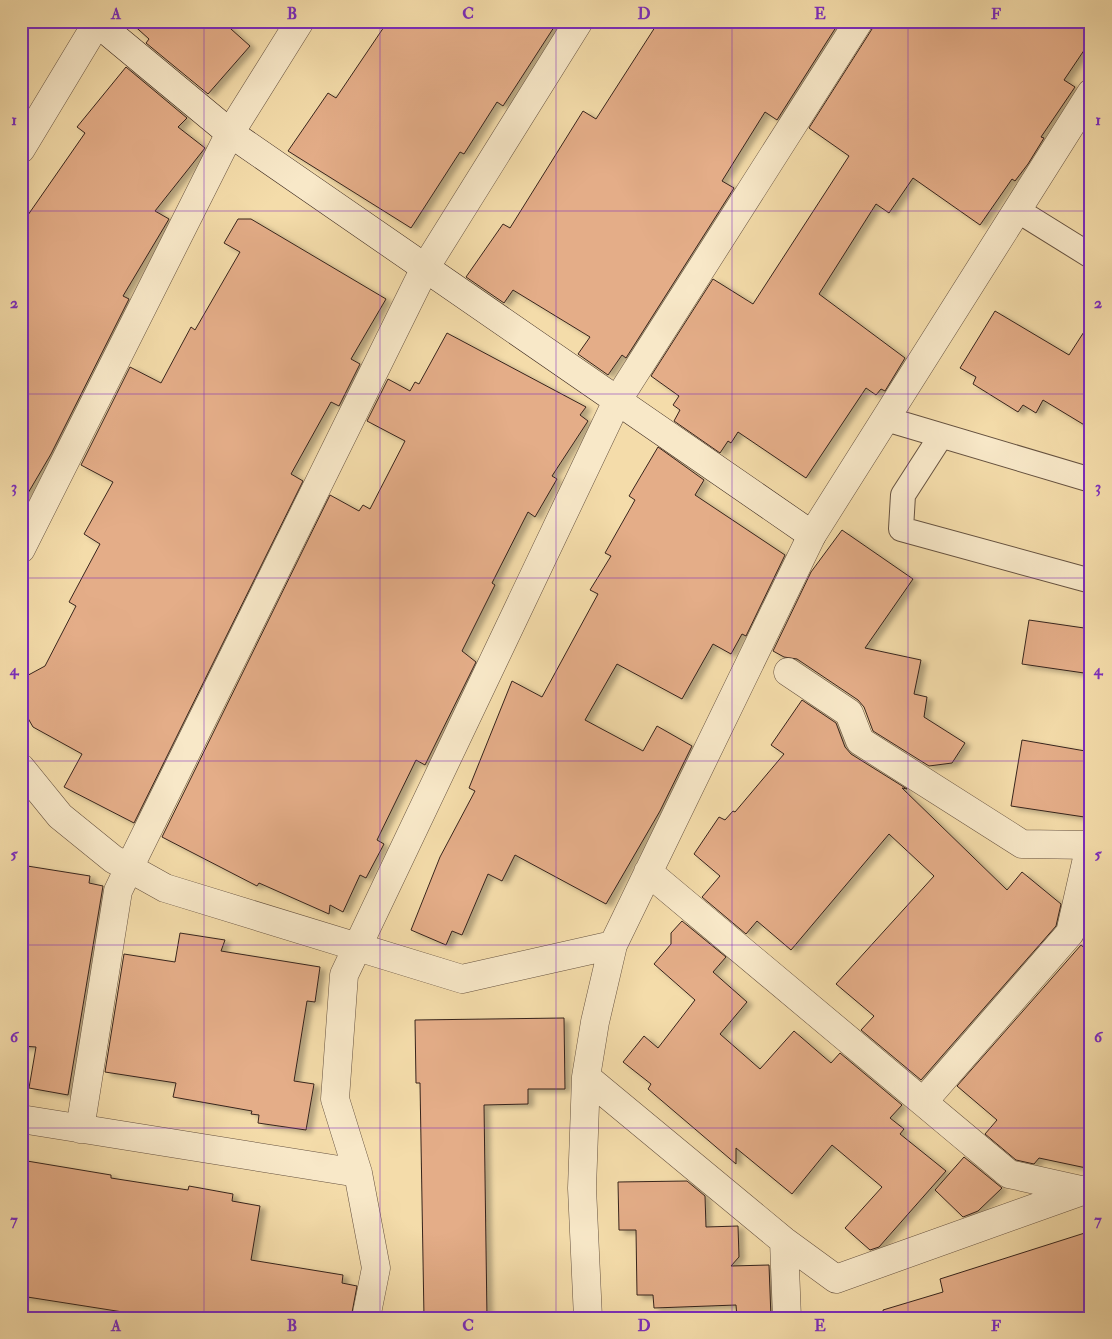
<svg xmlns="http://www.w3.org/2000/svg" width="1112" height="1339" viewBox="0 0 1112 1339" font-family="'IM FELL Double Pica',serif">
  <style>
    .building { fill: #e4ad88; stroke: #37241c; filter: url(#shadow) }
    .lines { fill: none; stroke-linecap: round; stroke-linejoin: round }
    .lane-casing { stroke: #665240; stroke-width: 26 }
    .street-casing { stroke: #665240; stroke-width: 29 }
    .secondary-casing { stroke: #37241c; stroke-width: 29 }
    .lane { stroke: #f8e8c8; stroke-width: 24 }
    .street { stroke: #f8e8c8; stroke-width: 28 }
    .secondary { stroke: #f8e8c8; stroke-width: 28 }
    .grid { fill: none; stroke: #7b2cbf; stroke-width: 1; stroke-opacity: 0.55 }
    .neatline { fill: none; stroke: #7b2cbf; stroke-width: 2 }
    .grid-label { font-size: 16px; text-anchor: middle; font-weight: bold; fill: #7b2cbf }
  </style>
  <defs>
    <filter id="shadow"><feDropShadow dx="5.5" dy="3" stdDeviation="2.5" flood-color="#0004"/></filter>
  </defs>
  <rect width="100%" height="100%" fill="#f4dcaa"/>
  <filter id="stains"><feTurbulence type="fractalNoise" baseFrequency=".004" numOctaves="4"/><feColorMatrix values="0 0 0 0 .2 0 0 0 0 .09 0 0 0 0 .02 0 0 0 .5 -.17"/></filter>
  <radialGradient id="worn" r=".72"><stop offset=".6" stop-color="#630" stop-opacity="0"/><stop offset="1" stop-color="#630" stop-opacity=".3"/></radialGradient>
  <!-- building -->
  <path class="building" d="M 129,21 L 222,21 L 250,46 L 208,94 L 146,43 L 149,39 Z
    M 388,21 L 558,21 L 503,106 L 497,102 L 464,154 L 460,152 L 411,228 L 288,151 L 328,93 L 336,98 Z
    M 659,21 L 840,21 L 777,120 L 765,112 L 722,181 L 734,188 L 626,358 L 622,355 L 608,375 L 578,354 L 590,337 L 513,290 L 504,303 L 466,277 L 503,224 L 510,228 L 583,111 L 596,119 Z
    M 875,21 L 1091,21 L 1091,40 L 1064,80 L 1075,87 L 1041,137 L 1044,138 L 1028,164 L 1015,181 L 1012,179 L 980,225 L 913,178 L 889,213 L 876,204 L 819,294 L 905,358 L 885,391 L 881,389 L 876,395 L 866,388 L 806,478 L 738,432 L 731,443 L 728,441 L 720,453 L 674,421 L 680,410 L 673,405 L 679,396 L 651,376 L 713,279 L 753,304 L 849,156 L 809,128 L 872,29 Z
    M 126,67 L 187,118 L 178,127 L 205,148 L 155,211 L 169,219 L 123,296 L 129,299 L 51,454 L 21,505 L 21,225 L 85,133 L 77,127 Z
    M 238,219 L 251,219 L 386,299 L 351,359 L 360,364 L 339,406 L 331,402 L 291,474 L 303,481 L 134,823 L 64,787 L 82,754 L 33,727 L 21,706 L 21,679 L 45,666 L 76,606 L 69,602 L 100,544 L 84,534 L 113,482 L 81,465 L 130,367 L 161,383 L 191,327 L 195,330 L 240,252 L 224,243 Z
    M 995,311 L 1069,355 L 1091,321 L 1091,429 L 1043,400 L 1036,413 L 1023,405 L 1018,412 L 973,384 L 976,377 L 960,368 Z
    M 447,333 L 586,407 L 580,415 L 588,421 L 552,476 L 557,479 L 535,517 L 528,512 L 492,583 L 495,585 L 462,651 L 476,662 L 425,765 L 416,760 L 377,840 L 384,844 L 366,878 L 360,875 L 343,912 L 330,905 L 329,914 L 259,883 L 257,886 L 162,837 L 330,495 L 359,511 L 363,505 L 370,509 L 405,441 L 367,421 L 388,379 L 410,391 L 415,382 L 419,384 Z
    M 658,447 L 704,480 L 695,495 L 785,555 L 746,636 L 742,634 L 731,654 L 713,644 L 682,699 L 617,664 L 585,720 L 643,751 L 657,726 L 692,746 L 660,811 L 606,904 L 515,855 L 502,881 L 488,874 L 462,935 L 452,931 L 446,945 L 411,930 L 440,857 L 475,791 L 469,788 L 512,681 L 542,697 L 598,594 L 590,590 L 611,556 L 605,553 L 635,500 L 629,496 Z
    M 842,530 L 913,579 L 865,648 L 921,660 L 914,694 L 927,697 L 924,717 L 965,743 L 952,763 L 929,766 L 873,731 L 864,707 L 858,700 L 797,659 L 784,657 L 773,651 L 811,572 Z
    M 1029,620 L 1091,629 L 1091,674 L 1022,664 Z
    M 802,700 L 836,723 L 845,747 L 851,754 L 907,789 L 902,788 L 1007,890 L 1022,872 L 1061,904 L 1056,926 L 921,1080 L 861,1030 L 874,1016 L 836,984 L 934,876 L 889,834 L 791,950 L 757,921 L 746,934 L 702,897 L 720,876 L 694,854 L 719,817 L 725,820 L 733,811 L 735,812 L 784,754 L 771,745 Z
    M 1022,740 L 1091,752 L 1091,818 L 1011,806 Z
    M 21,865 L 90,876 L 89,883 L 103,886 L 68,1095 L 29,1088 L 36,1047 L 21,1046 Z
    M 682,921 L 726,957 L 713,972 L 747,1002 L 720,1034 L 760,1069 L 794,1031 L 831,1063 L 840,1053 L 902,1105 L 890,1118 L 904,1129 L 900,1134 L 946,1171 L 879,1247 L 870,1250 L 845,1228 L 882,1187 L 832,1145 L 792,1194 L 736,1148 L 736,1164 L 648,1089 L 651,1084 L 623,1062 L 644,1036 L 658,1048 L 695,1000 L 654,964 L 671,944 L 671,933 Z
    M 180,933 L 225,940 L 221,951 L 320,967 L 315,1002 L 307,1001 L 294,1081 L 314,1084 L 306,1130 L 258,1123 L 259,1115 L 251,1114 L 252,1111 L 173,1097 L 176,1083 L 105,1072 L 124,954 L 175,962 Z
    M 1081,945 L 1091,953 L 1091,1169 L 1039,1158 L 1034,1164 L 1016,1160 L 985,1134 L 997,1120 L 957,1086 Z
    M 564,1018 L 565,1089 L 528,1089 L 528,1104 L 484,1105 L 487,1318 L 424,1318 L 420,1083 L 416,1083 L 415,1020 Z
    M 964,1157 L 1002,1188 L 978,1211 L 963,1217 L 935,1190 Z
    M 21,1160 L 111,1175 L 111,1178 L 188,1190 L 189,1186 L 233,1194 L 232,1201 L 260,1206 L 251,1260 L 343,1275 L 342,1283 L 357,1286 L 351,1318 L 161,1318 L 21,1296 Z
    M 687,1181 L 705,1196 L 706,1227 L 738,1226 L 739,1257 L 731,1266 L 769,1265 L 771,1318 L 737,1318 L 736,1305 L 654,1308 L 653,1295 L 637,1295 L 636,1230 L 619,1230 L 618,1182 Z
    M 1091,1231 L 1091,1318 L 884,1318 L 883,1310 L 943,1292 L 940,1279 Z"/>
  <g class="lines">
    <!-- lane casing -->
    <g class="lane-casing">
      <path id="lane" d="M 1017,210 L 1091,256
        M 886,419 L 1091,480
        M 941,436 L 903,495 L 901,529 L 1091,581"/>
    </g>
    <!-- street casing -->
    <g class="street-casing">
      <path id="street" d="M 21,149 L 97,23
        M 21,549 L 230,133 L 300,21
        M 788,672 L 849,713 L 860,741 L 1022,844 L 1091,845
        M 21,768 L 60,816 L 113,859 L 165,888 L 462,979 L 613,945
        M 648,872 L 1009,1174 L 1085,1191
        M 586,1077 L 784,1241 L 836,1279 L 1085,1190
        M 923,1102 L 1070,933 L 1090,845
        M 21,1119 L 358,1173
        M 80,1129 L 118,891 L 129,868 L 425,268 L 579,21
        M 784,1241 L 787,1318
        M 366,1318 L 376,1268 L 358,1173 L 335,1099 L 344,975 L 617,401 L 859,21
        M 588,1318 L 582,1188 L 586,1077 L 595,1022 L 613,945 L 812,535 L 1091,93"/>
    </g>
    <!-- secondary casing -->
    <g class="secondary-casing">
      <path id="secondary" d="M 95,21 L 230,133 L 812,535"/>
    </g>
    <!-- lane -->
    <use href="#lane" class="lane"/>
    <!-- street -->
    <use href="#street" class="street"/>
    <!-- secondary -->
    <use href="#secondary" class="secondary"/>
  </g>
  <!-- grid -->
  <path class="grid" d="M 204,21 L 204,1318M 380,21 L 380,1318M 556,21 L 556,1318M 732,21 L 732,1318M 908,21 L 908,1318M 21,211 L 1091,211M 21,394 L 1091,394M 21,578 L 1091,578M 21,761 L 1091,761M 21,945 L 1091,945M 21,1128 L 1091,1128"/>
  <!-- margin -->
  <rect width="1112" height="1339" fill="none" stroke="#f4dcaa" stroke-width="55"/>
  <rect x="28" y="28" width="1056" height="1284" class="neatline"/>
  <g class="grid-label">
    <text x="116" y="19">A</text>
    <text x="292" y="19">B</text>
    <text x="468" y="19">C</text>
    <text x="644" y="19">D</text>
    <text x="820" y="19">E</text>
    <text x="996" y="19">F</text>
    <text x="14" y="125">1</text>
    <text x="1098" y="125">1</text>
    <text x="14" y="308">2</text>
    <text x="1098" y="308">2</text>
    <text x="14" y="492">3</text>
    <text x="1098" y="492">3</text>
    <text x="14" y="675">4</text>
    <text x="1098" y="675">4</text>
    <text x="14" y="859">5</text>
    <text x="1098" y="859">5</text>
    <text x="14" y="1042">6</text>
    <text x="1098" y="1042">6</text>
    <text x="14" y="1225">7</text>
    <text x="1098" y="1225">7</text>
    <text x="116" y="1331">A</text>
    <text x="292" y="1331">B</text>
    <text x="468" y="1331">C</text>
    <text x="644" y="1331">D</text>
    <text x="820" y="1331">E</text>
    <text x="996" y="1331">F</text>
  </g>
  <rect width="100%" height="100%" filter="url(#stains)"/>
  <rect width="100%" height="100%" fill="url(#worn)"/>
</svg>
